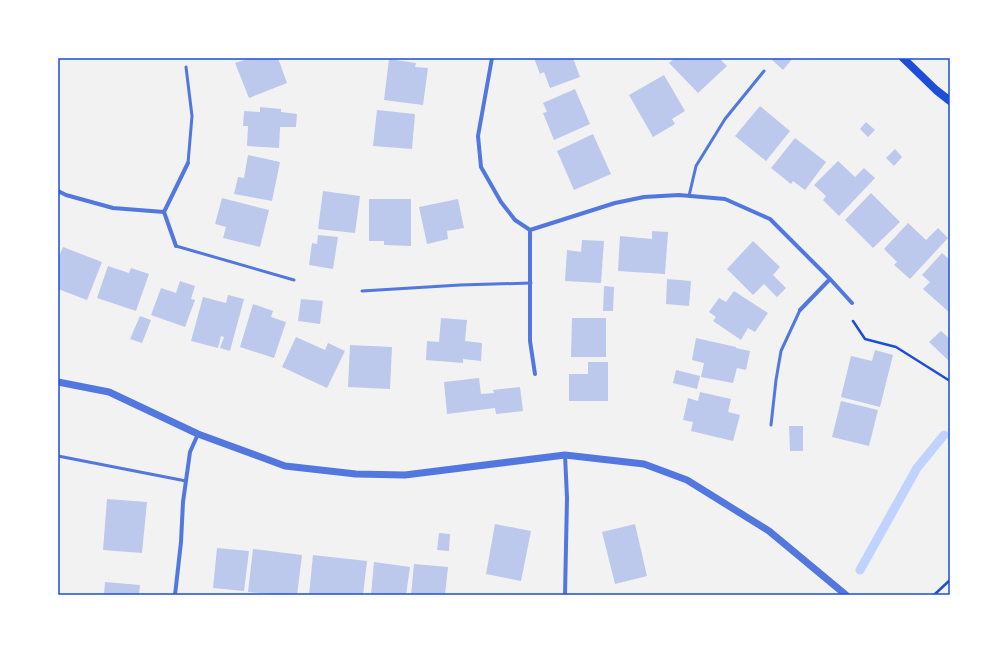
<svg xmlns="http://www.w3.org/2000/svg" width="1008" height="653" viewBox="0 0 1008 653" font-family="Roboto,sans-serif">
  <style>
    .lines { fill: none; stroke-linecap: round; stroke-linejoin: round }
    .stream { stroke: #bfd3fe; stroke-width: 9 }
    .building { fill: #bdc9ec }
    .path { stroke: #1d4ed8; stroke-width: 2.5 }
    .service { stroke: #5277de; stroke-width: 3 }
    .minor { stroke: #5277de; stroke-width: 4 }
    .tertiary { stroke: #5277de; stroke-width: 7 }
    .secondary { stroke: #1d4ed8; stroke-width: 8 }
    .neatline { fill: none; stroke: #1d4ed8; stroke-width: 1.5 }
  </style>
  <rect width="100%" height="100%" fill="#f2f2f2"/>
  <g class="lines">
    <!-- stream -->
    <path class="stream" d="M 860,570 L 917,468 L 944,435"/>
  </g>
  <!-- building -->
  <path class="building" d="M 250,58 L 278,58 L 287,83 L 249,98 L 235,63 Z
    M 534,58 L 573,58 L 580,77 L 550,88 L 544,72 L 540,74 Z
    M 675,58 L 719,58 L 727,66 L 698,93 L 669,63 Z
    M 770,58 L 793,58 L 783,70 Z
    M 389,59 L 416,63 L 415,67 L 428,68 L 423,105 L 384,100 Z
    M 664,75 L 685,111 L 672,119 L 675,124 L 653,137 L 629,95 Z
    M 575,89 L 590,124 L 554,140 L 543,113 L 547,112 L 543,103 Z
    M 760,106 L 790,131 L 766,161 L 735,136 Z
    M 260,107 L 281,109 L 281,112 L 297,114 L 296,127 L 280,127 L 279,148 L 247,146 L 248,126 L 243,126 L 244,111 L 260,112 Z
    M 377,110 L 415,114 L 412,149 L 373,146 Z
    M 866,122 L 875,130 L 868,137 L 860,129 Z
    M 593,134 L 611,174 L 574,190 L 557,151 Z
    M 795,138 L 826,162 L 805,190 L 793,181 L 791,184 L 771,168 Z
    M 895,149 L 902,157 L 894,166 L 886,158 Z
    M 248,155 L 280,162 L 272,201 L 234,194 L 238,177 L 244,178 Z
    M 838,161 L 855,177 L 864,168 L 875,178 L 839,216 L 823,200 L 826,196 L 814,185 Z
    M 323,191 L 360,196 L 355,233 L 318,229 Z
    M 871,193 L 900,222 L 873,248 L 845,220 Z
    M 222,198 L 269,210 L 260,247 L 223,238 L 226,227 L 215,224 Z
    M 369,199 L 411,199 L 411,246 L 384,245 L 384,241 L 369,241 Z
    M 458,199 L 464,228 L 447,231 L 448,239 L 427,244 L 419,207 Z
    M 908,223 L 926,240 L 938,228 L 948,238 L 910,279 L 894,265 L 897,262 L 884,249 Z
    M 652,231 L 668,232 L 665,274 L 618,271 L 620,236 L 652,239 Z
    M 318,235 L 338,237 L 333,269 L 309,265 L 312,243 L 317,244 Z
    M 582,240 L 604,241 L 601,283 L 565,281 L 567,250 L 581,252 Z
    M 753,241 L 780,267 L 773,275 L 786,288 L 777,297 L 764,284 L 753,295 L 727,269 Z
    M 63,247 L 102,262 L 87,300 L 58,289 L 58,259 Z
    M 942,253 L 950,260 L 950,313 L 923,289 L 930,282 L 922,275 Z
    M 108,266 L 129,273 L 131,268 L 149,274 L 136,311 L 97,298 Z
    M 667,279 L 691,281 L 689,306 L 666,304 Z
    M 180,281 L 195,286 L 191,299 L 195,300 L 185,327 L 151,315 L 161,288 L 176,293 Z
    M 604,286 L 614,287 L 613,311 L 603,311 Z
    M 734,291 L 768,313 L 755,332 L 748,328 L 741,340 L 713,321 L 716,317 L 709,312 L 719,298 L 726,302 Z
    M 228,295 L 244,299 L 230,351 L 220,348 L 224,337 L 221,336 L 218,348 L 191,341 L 203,297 L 226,303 Z
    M 301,299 L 323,301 L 320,324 L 298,321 Z
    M 253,304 L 273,311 L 271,317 L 286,322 L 274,358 L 240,347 Z
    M 140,316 L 151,320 L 142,343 L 130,339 Z
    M 441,318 L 467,320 L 465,341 L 482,343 L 481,361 L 463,359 L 463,363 L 426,360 L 427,341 L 439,342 Z
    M 572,318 L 606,318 L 606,357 L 571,357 Z
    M 941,331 L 950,339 L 950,362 L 929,342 Z
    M 296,337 L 325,350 L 328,343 L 345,351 L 327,388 L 282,367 Z
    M 696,338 L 736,347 L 736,348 L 750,351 L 746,370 L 737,368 L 733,383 L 701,377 L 704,363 L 692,360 Z
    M 350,345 L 392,347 L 390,389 L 348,387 Z
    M 875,350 L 893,355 L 880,407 L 841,397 L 851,356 L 872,361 Z
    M 588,362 L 608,362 L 608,401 L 569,401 L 569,374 L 588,374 Z
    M 676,370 L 700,376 L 697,389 L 673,383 Z
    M 479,378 L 481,394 L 494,393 L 493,390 L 520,387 L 523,411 L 496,414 L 495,408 L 447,414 L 444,382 Z
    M 700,392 L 731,399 L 728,412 L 740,415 L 733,441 L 691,431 L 693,422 L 683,420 L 688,398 L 698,401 Z
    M 841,401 L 878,410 L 869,446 L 832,437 Z
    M 789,426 L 803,426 L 803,451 L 790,451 Z
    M 107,499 L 147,502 L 142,553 L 103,550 Z
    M 495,524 L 531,531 L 521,581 L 486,574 Z
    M 635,524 L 647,576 L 615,584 L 602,532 Z
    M 439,533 L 450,534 L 449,551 L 437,550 Z
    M 217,548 L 249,551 L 244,591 L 213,588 Z
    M 253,549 L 302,555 L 297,595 L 281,595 L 248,592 Z
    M 313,555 L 367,561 L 363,595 L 309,595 Z
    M 374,562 L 410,567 L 406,595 L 371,595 Z
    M 414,564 L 448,567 L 445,595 L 411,595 Z
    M 105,582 L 140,585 L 139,595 L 104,595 Z"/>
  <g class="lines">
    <!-- path -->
    <path class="path" d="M 853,321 L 865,339 L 896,347 L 950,381
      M 934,595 L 950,580"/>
    <!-- service -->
    <path class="service" d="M 186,67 L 192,116 L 188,163
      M 689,196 L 696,166 L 725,119 L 764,71
      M 176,246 L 294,280
      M 362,291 L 460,285 L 531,283
      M 771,425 L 776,380 L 781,351 L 800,310
      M 58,456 L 186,481"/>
    <!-- minor -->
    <path class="minor" d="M 492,58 L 478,136 L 481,167 L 501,202 L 515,220 L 530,230 L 530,341 L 535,374
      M 58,191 L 66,195 L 113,208 L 164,212 L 188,163
      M 164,212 L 176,246
      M 530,230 L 615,203 L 644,197 L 679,195 L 725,199 L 770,219 L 830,279 L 800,310
      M 830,279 L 852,303
      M 565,455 L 567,498 L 565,595
      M 175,595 L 181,542 L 183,502 L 190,452 L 198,434"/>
    <!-- tertiary -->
    <path class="tertiary" d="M 58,382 L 109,392 L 198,434 L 285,466 L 356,474 L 405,475 L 565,455 L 644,464 L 687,480 L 769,531 L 846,595"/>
    <!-- secondary -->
    <path class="secondary" d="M 903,58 L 936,90 L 950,101"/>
  </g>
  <!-- border -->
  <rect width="1008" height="653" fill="none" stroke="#ffffff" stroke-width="118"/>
  <rect x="59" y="59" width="890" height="535" class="neatline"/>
</svg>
